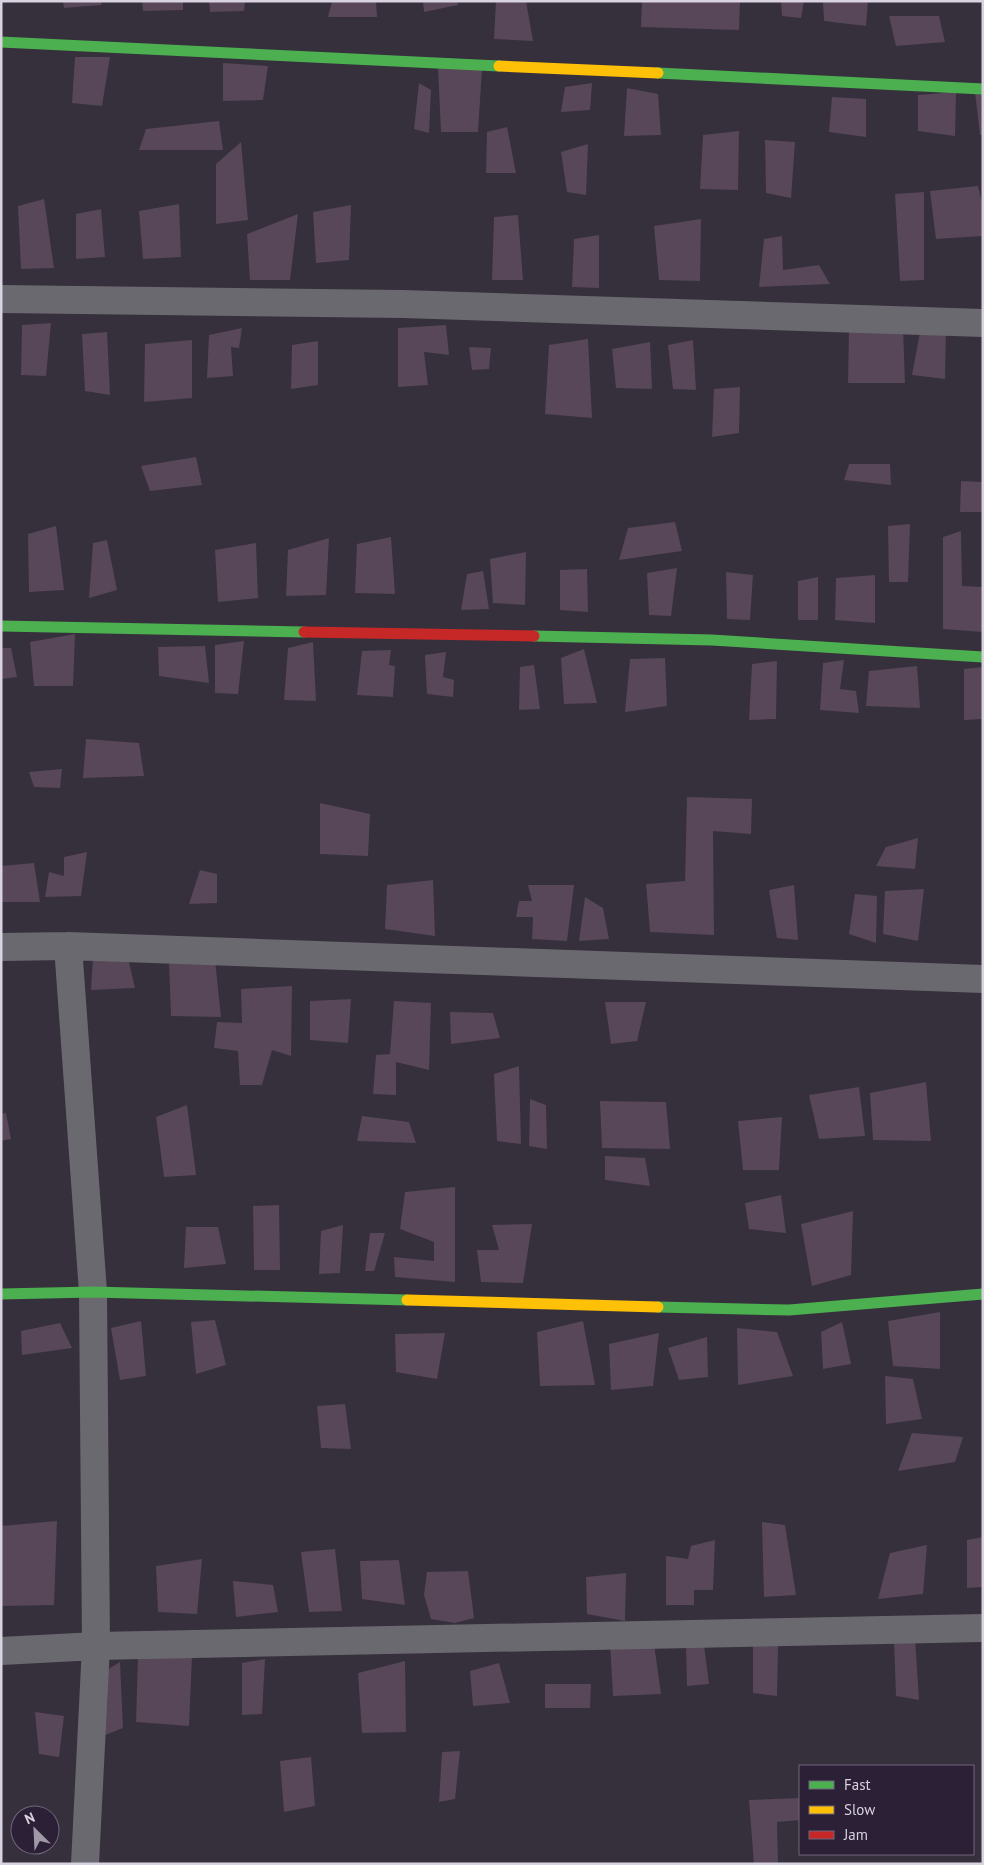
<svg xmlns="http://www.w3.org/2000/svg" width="984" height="1865" viewBox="0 0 984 1865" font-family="'PT Sans',sans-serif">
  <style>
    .building { fill: #574758 }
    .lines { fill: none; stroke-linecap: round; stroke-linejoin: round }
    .street { stroke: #6a696f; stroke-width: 28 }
    .fast { stroke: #4caf50; stroke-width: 11 }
    .slow { stroke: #ffc107; stroke-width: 11 }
    .jam { stroke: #c62828; stroke-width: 11 }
  </style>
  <rect width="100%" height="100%" fill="#362f3c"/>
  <!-- building -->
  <path class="building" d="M 63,1 L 102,1 L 101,5 L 64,8 Z
    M 142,1 L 183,1 L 183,10 L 143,11 Z
    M 209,1 L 245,1 L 244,11 L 210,12 Z
    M 332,1 L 376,1 L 377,17 L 328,17 Z
    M 423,1 L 457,1 L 458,5 L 424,12 Z
    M 496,1 L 526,1 L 533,41 L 494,39 Z
    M 642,1 L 740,1 L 739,30 L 641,27 Z
    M 781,1 L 804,1 L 801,18 L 782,16 Z
    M 823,1 L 868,1 L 866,26 L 824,21 Z
    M 889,16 L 939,16 L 945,42 L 896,46 Z
    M 75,57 L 110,57 L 102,106 L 72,103 Z
    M 223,63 L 268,66 L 263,100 L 223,101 Z
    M 438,68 L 482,69 L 478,132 L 441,132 Z
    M 419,83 L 431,90 L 429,133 L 414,129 Z
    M 592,83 L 590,110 L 561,112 L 565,87 Z
    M 627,88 L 658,94 L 661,135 L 624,136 Z
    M 956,92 L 955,136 L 918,131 L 918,95 Z
    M 975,92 L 983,93 L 983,135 L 980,135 Z
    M 832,97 L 866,99 L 866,137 L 829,132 Z
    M 219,121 L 223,150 L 139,150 L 146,129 Z
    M 507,127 L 516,173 L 486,173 L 487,132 Z
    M 739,131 L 738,190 L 700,189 L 703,135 Z
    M 765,140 L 795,142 L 791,198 L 766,193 Z
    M 241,142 L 248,220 L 216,224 L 216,164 Z
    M 588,144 L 586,195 L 567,192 L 561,152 Z
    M 978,186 L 983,207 L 983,236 L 936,239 L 930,191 Z
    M 924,192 L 924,280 L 900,281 L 895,194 Z
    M 44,199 L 54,268 L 21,269 L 18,206 Z
    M 179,204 L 181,257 L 143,259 L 139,211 Z
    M 351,205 L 349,260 L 316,263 L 313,212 Z
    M 101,209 L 105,257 L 76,259 L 76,214 Z
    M 298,214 L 290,280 L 250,280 L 247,234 Z
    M 518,215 L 523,280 L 492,280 L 494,217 Z
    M 701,219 L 700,281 L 659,280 L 654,226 Z
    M 599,235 L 599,288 L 572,287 L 574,239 Z
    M 782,236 L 783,270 L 819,265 L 830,284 L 759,287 L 764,239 Z
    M 51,323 L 46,376 L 21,375 L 22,325 Z
    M 446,325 L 449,355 L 424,352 L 428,385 L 398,387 L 398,328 Z
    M 242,328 L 239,348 L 231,347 L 233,376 L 207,378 L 209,335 Z
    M 849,328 L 903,328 L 905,383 L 848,383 Z
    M 946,331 L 945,379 L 912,375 L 920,332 Z
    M 107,332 L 110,395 L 85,391 L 82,334 Z
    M 588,339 L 592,418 L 545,414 L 549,345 Z
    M 192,340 L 192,398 L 144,402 L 145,344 Z
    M 693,340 L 696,390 L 673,389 L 668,345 Z
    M 318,341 L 318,385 L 291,389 L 292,345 Z
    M 650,342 L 652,389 L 616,388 L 612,349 Z
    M 469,347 L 491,348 L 489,369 L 472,370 Z
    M 740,387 L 739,433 L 712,437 L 714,389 Z
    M 196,457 L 202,485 L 150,491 L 141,466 Z
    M 849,464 L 890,464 L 891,485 L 844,480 Z
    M 961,481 L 983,482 L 983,512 L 960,512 Z
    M 675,522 L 682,551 L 619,560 L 628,528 Z
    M 910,524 L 908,582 L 889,582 L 888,526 Z
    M 56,526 L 64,590 L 29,592 L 28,534 Z
    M 961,531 L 962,586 L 983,587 L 983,632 L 943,629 L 943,537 Z
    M 391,537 L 395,594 L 355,593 L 357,544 Z
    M 329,538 L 326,595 L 286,596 L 288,550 Z
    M 107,540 L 117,590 L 89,598 L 93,543 Z
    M 256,543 L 258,598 L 218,602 L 215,550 Z
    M 526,552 L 525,605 L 493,603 L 490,559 Z
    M 677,568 L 671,616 L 649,615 L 647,573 Z
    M 587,569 L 588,612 L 560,610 L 560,570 Z
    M 483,571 L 489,609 L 461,610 L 467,574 Z
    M 726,572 L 753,575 L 750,620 L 727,619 Z
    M 875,575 L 875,623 L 835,620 L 836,578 Z
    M 818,577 L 818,620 L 798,620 L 798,581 Z
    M 75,634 L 73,686 L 34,686 L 30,642 Z
    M 244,641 L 238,694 L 215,693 L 215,645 Z
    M 313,642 L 316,701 L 284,700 L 288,648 Z
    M 205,646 L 209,683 L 159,676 L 158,647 Z
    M 1,648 L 11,648 L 17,677 L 1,679 Z
    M 584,649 L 597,703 L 564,704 L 561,658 Z
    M 391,650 L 389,665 L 395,666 L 393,697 L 357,695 L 362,651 Z
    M 446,652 L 443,677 L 454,680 L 453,697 L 427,694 L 425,655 Z
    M 665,658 L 667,706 L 625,712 L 630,659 Z
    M 844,660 L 840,689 L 856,691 L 859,713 L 820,710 L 823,663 Z
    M 777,661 L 776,719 L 749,720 L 752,664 Z
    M 534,665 L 540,709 L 519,710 L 520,667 Z
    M 917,666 L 920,708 L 866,706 L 869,671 Z
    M 983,667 L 983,719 L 964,720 L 964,669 Z
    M 86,739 L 139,743 L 144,776 L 83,778 Z
    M 62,769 L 60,788 L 34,787 L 29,772 Z
    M 687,797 L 752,799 L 751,834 L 713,831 L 714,935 L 650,932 L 646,884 L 685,881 Z
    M 320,803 L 370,814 L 368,856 L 320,854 Z
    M 918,838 L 915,869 L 876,866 L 886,847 Z
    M 87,852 L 81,896 L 45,897 L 49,872 L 64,876 L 64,857 Z
    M 34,863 L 40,902 L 1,902 L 1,866 Z
    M 200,870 L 217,874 L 217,903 L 189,904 Z
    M 433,880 L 435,936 L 385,929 L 387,885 Z
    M 528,885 L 574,885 L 567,941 L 532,939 L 533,917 L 516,917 L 519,901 L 532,901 Z
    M 794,885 L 798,940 L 777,938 L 769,890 Z
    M 924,889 L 918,941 L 883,934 L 885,891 Z
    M 855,894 L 877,896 L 876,943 L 849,934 Z
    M 585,897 L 603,908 L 609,939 L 579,941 Z
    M 93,957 L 128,958 L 135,988 L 91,990 Z
    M 215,960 L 221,1017 L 171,1016 L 169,961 Z
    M 292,986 L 291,1056 L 272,1050 L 262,1085 L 240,1085 L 238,1051 L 214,1048 L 217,1022 L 242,1023 L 241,989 Z
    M 351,999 L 348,1043 L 310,1040 L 310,1001 Z
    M 394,1001 L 431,1003 L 429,1070 L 396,1062 L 396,1095 L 373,1094 L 376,1055 L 390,1054 Z
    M 605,1002 L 646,1002 L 637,1041 L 611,1044 Z
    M 450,1012 L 493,1013 L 500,1038 L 451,1044 Z
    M 519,1066 L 521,1144 L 497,1141 L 494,1074 Z
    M 926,1082 L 931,1141 L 873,1140 L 870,1093 Z
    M 859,1087 L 865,1136 L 819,1139 L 809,1095 Z
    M 530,1099 L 546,1105 L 547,1149 L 529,1146 Z
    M 600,1101 L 666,1102 L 670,1149 L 602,1148 Z
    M 187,1105 L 196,1175 L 164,1177 L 156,1117 Z
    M 6,1113 L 11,1139 L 1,1141 L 1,1114 Z
    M 362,1116 L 409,1122 L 416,1143 L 357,1141 Z
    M 782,1117 L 779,1170 L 743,1170 L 738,1121 Z
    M 605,1156 L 645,1158 L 650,1186 L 605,1180 Z
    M 455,1187 L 455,1282 L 395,1277 L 394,1257 L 434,1261 L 434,1242 L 400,1229 L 405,1192 Z
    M 781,1195 L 786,1233 L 749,1229 L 745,1203 Z
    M 279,1205 L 280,1270 L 254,1270 L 253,1206 Z
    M 853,1211 L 851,1275 L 812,1286 L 801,1224 Z
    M 532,1224 L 523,1283 L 481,1282 L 477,1250 L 499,1250 L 492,1225 Z
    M 343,1225 L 340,1273 L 319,1274 L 321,1231 Z
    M 186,1227 L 218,1227 L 226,1264 L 184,1268 Z
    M 370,1233 L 385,1233 L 374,1271 L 365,1271 Z
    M 940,1312 L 940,1369 L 893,1366 L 888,1321 Z
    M 215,1320 L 226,1365 L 196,1374 L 191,1322 Z
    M 141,1321 L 146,1376 L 120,1380 L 111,1328 Z
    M 583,1321 L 595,1385 L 540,1386 L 537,1332 Z
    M 842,1322 L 851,1364 L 823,1369 L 821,1332 Z
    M 60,1323 L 72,1348 L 22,1355 L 21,1331 Z
    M 737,1328 L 777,1332 L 793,1376 L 738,1385 Z
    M 445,1333 L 437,1379 L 396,1372 L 395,1334 Z
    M 659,1333 L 653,1386 L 611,1390 L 609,1344 Z
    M 707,1337 L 708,1377 L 679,1380 L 668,1348 Z
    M 885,1376 L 913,1379 L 922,1419 L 886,1424 Z
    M 345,1404 L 351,1449 L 321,1448 L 317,1406 Z
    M 912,1433 L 963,1437 L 955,1462 L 898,1471 Z
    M 57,1521 L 54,1605 L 1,1606 L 1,1526 Z
    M 762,1522 L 785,1525 L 796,1595 L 764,1597 Z
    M 983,1537 L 983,1587 L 967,1588 L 967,1540 Z
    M 715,1540 L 713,1590 L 694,1590 L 694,1605 L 666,1605 L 666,1556 L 688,1559 L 691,1546 Z
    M 927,1545 L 923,1594 L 878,1599 L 890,1553 Z
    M 335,1549 L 342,1611 L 309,1612 L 301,1552 Z
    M 202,1559 L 197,1614 L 158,1612 L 156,1566 Z
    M 399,1560 L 405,1605 L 362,1599 L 360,1561 Z
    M 468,1571 L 474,1618 L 455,1623 L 431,1619 L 424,1595 L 427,1572 Z
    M 626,1573 L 625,1621 L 587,1614 L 586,1577 Z
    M 233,1581 L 273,1585 L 278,1612 L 236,1617 Z
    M 915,1637 L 919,1700 L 896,1696 L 894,1641 Z
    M 610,1643 L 654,1644 L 661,1694 L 613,1696 Z
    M 753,1644 L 778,1645 L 777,1696 L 753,1693 Z
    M 704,1645 L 709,1684 L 687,1686 L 686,1646 Z
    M 138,1656 L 192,1656 L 189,1726 L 136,1722 Z
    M 265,1659 L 262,1714 L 242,1715 L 242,1663 Z
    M 405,1661 L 406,1732 L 362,1733 L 358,1673 Z
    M 120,1662 L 123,1728 L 103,1736 L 105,1671 Z
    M 499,1663 L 510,1703 L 473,1706 L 470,1671 Z
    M 545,1684 L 591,1684 L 590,1708 L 545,1708 Z
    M 35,1712 L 64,1716 L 59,1757 L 39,1754 Z
    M 460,1751 L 455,1799 L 439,1802 L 442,1752 Z
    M 311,1757 L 315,1806 L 284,1812 L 280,1761 Z
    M 800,1798 L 800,1820 L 777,1822 L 778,1864 L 754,1864 L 749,1800 Z"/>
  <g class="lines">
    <!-- street -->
    <path class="street" d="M 1,299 L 403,304 L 983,323
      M 68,946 L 93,1292 L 96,1646 L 85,1864
      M 1,947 L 68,946 L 983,979
      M 1,1651 L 96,1646 L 983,1628"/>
    <!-- fast -->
    <path class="fast" d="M 1,42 L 499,66
      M 658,73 L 983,89
      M 1,626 L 304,632
      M 534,636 L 712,640 L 983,657
      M 1,1294 L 93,1292 L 407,1300
      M 658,1307 L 789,1310 L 983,1294"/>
    <!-- slow -->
    <path class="slow" d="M 499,66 L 658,73
      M 407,1300 L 658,1307"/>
    <!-- jam -->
    <path class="jam" d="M 304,632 L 534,636"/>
  </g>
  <!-- border -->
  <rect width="984" height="1865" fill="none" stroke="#d9d2e0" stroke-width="5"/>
  <!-- legend -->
  <rect x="799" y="1765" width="175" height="90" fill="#2b2036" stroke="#71677a"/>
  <rect x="809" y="1781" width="25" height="8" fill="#4caf50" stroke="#71677a"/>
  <text x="844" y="1790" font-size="15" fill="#d9d2e0">Fast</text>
  <rect x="809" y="1806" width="25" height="8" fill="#ffc107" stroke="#71677a"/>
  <text x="844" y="1815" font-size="15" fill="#d9d2e0">Slow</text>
  <rect x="809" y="1831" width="25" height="8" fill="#c62828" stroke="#71677a"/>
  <text x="844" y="1840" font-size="15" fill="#d9d2e0">Jam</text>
  <!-- north arrow -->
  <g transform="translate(35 1830) rotate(336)"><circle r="24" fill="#2b2036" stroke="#71677a"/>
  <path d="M0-4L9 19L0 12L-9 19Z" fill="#a099a7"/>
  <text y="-8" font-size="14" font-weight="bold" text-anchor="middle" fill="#d9d2e0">N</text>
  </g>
</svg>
